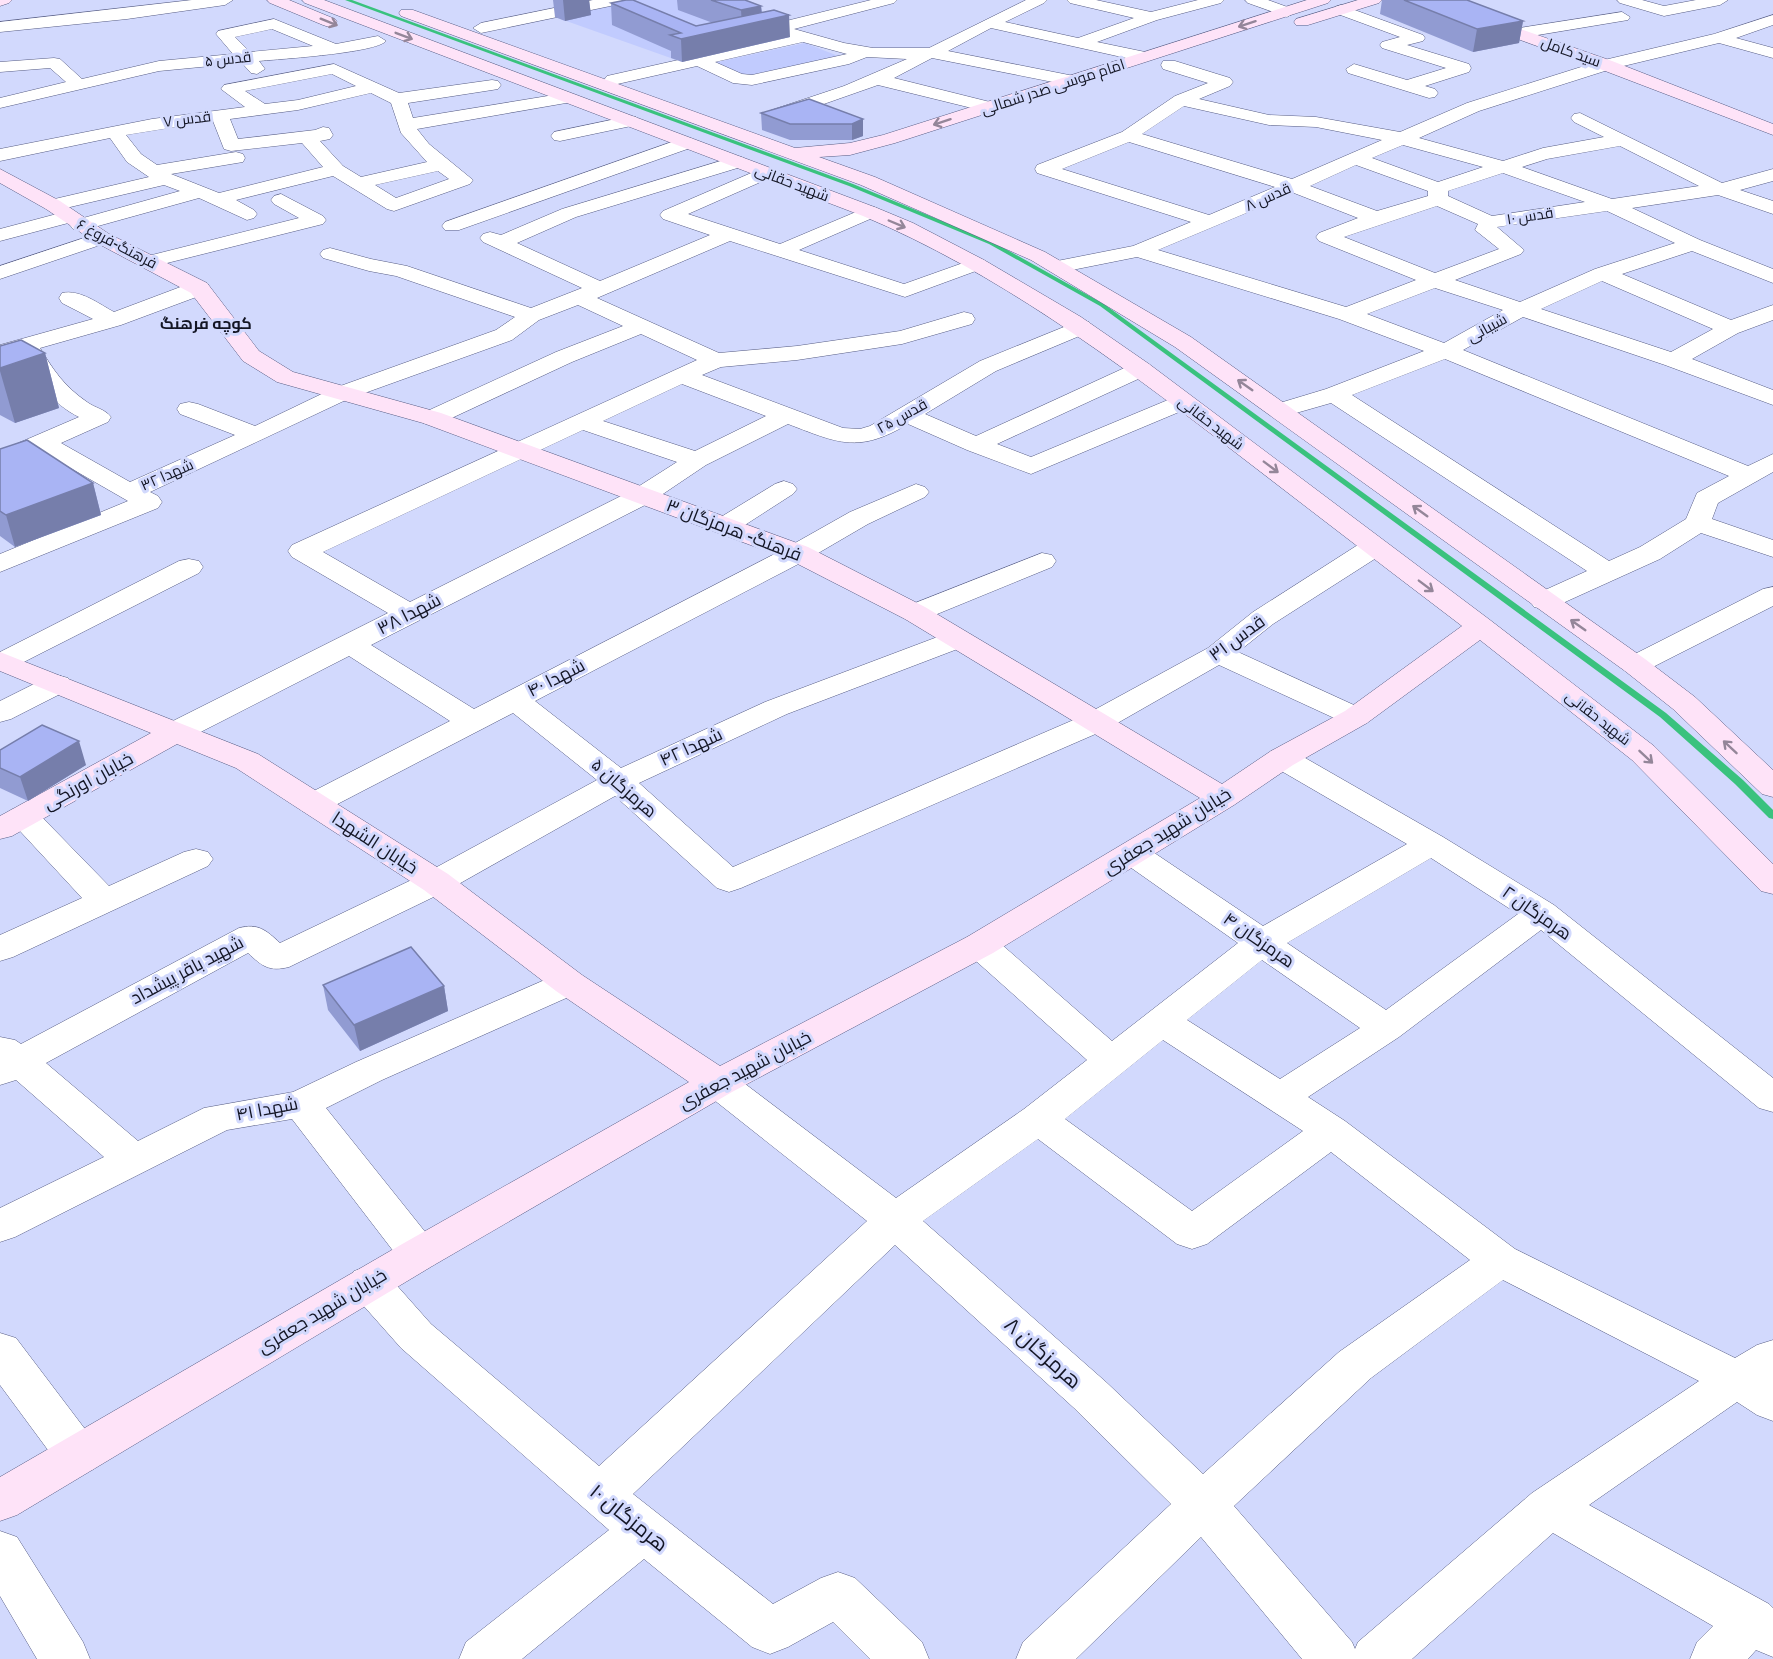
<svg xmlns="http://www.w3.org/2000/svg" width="1773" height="1659" viewBox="0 0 1773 1659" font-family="Signika,Cairo,sans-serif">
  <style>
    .built { fill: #c1cbfe }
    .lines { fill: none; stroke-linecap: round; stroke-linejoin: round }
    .stream { fill: #3ac27e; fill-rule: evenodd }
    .street-casing { stroke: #575d84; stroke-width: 1 }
    .secondary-casing { stroke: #575d84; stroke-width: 1 }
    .street { fill: #fff; fill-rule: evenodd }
    .secondary { fill: #fee3f8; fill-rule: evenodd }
    .wall { fill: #919bd2 }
    .shaded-wall { fill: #767eab }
    .building { fill: #a9b4f4; stroke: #767eab; stroke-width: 1.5 }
    .oneway { stroke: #948699 }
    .labels { text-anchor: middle; stroke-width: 6; stroke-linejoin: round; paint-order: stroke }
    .far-street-label { font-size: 15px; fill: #131524; stroke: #d2d9fd }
    .far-neighbourhood-label { font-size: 16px; font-weight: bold; fill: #131524; stroke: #d2d9fd }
    .street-label { font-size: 18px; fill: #131524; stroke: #d2d9fd }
    .near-street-label { font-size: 21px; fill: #131524; stroke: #d2d9fd }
  </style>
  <rect width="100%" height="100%" fill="#d2d9fd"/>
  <!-- built -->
  <path class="built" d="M 635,0 L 682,0 L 790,37 L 682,62 L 555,17 Z
    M 805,43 L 846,59 L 746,79 L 713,63 Z"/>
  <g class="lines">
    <!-- stream -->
    <path class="stream" d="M 345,0 L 352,0 L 853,184 L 993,242 L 1104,304 L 1666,713 L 1743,780 L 1773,810 L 1773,819 L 1769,818 L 1735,784 L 1660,717 L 1100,306 L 989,244 L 849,186 Z"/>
    <!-- street casing -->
    <g class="street-casing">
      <path id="street" d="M 192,0 L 233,0 L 225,5 L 127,19 L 0,32 L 0,22 Z
        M 593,0 L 623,0 L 615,5 L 481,33 L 473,28 L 481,23 Z
        M 695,0 L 717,0 L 778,23 L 871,0 L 897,0 L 894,3 L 794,29 L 844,43 L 873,48 L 929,48 L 1026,0 L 1047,0 L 1044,3 L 1005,22 L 1078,38 L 1134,18 L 1070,3 L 1067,0 L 1096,0 L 1151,12 L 1198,0 L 1224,0 L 1221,3 L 1157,20 L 1097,42 L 1150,53 L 1152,57 L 1144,62 L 991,28 L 948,51 L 1079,77 L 1082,81 L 1079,85 L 1073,86 L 932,58 L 894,78 L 994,103 L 997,107 L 994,111 L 988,112 L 878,85 L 781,119 L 769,119 L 766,115 L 769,111 L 844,86 L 907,59 L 867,57 L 849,64 L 752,85 L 733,83 L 697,66 L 613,85 L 607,84 L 604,80 L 607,76 L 785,36 L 698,3 ZM 803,42 L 847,54 L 752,75 L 742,74 L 715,62 Z
        M 1245,0 L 1268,0 L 1293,9 L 1295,12 L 1287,17 L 1248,3 Z
        M 1617,0 L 1642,0 L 1664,6 L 1696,0 L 1728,0 L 1720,5 L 1664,16 L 1620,3 Z
        M 1341,5 L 1423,35 L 1425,38 L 1423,41 L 1407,45 L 1469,64 L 1471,68 L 1469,72 L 1425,86 L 1435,89 L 1438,93 L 1435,97 L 1429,98 L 1348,73 L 1346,69 L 1354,64 L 1407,80 L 1446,68 L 1382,48 L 1380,45 L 1382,42 L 1400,37 L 1335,13 L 1333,10 L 1335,7 Z
        M 1622,12 L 1630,17 L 1628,20 L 1520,38 L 1512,33 L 1520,28 Z
        M 1773,15 L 1773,25 L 1736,38 L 1773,48 L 1773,58 L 1719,43 L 1611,69 L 1479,111 L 1419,138 L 1503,161 L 1543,148 L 1604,137 L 1574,122 L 1571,118 L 1574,114 L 1580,113 L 1722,183 L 1773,169 L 1773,181 L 1740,190 L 1773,201 L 1773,214 L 1718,195 L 1632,208 L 1700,240 L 1773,269 L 1773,283 L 1692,251 L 1622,274 L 1731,320 L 1773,305 L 1773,320 L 1738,333 L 1692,359 L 1773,390 L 1773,405 L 1665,365 L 1523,317 L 1463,350 L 1748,466 L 1773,454 L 1773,472 L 1718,503 L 1712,519 L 1773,540 L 1773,557 L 1701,533 L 1660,559 L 1554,607 L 1544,609 L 1534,607 L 1530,601 L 1534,595 L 1587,571 L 1331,403 L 1282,417 L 1273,415 L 1270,410 L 1273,405 L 1326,389 L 1424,351 L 1339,319 L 1137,257 L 1057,273 L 1050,271 L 1046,267 L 1050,263 L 1057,261 L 1133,246 L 1191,222 L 1037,173 L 1035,169 L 1037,165 L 1122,132 L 1175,96 L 1208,83 L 1163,69 L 1161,65 L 1163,61 L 1175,61 L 1230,78 L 1233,82 L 1230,86 L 1199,99 L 1269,115 L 1316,117 L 1400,132 L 1467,103 L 1600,61 L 1714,34 ZM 1184,106 L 1269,125 L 1316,127 L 1382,140 L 1292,179 L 1142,134 ZM 1129,142 L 1275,187 L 1209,215 L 1062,169 ZM 1403,145 L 1483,167 L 1438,182 L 1372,158 ZM 1620,146 L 1699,186 L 1612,199 L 1522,167 L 1547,159 ZM 1356,165 L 1428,191 L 1428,196 L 1377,211 L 1310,186 ZM 1503,173 L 1585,202 L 1492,216 L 1448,196 L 1448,191 ZM 1294,193 L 1358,218 L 1319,233 L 1316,237 L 1319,241 L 1416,280 L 1346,307 L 1158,250 ZM 1437,206 L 1478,224 L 1475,230 L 1499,249 L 1435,273 L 1344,237 ZM 1607,211 L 1675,243 L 1595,269 L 1520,302 L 1455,280 L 1521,254 L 1524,250 L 1497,227 ZM 1602,281 L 1713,329 L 1671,352 L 1541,309 ZM 1435,288 L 1503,310 L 1444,343 L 1367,314 ZM 1445,359 L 1729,476 L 1697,493 L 1686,519 L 1640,547 L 1609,561 L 1352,395 Z
        M 274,19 L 336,44 L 378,36 L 386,41 C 376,53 280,59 259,61 L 265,69 L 257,74 L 251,73 L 242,63 L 159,71 L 0,108 L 0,98 L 66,82 L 50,68 L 0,72 L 0,62 L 54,58 L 60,59 L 82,79 L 159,61 L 233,54 L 216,34 L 218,31 ZM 272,29 L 313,46 L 250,52 L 235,37 Z
        M 334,64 L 399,93 L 492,80 L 498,81 L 501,85 L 498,89 L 492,90 L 408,103 L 413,118 L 566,93 L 572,94 L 575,98 L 572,102 L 566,103 L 417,129 L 429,144 L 473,180 L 470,184 L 394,211 L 387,209 L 333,176 L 236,200 L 254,210 L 257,214 L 254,218 L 247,220 L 199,198 L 80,231 L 73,229 L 70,225 L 72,222 L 0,241 L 0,229 L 68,211 L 75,213 L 78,217 L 76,220 L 180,191 L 164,185 L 53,211 L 46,209 L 43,205 L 46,201 L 149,177 L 127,162 L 110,138 L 0,161 L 0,149 L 152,119 L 245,107 L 221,89 L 224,85 ZM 332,74 L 356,86 L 298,100 L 265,104 L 245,91 ZM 371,93 L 391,103 L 401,133 L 427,162 L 361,177 L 343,166 L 320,141 L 330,139 L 333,135 L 329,128 L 323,127 L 315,130 L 238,139 L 230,119 L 298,110 ZM 213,121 L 224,149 L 231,151 L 302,143 L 323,167 L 219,193 L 171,174 L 243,162 L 245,158 L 243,154 L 236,152 L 157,165 L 141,154 L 126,135 ZM 438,171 L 449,179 L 396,198 L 375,185 Z
        M 630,116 L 636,117 L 639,121 L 636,125 L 560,141 L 554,140 L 551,136 L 554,132 Z
        M 686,137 L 693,139 L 695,143 L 693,147 L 459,230 L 445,230 L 442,226 L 445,222 Z
        M 737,156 L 744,158 L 746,162 L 744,166 L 576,217 L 517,243 L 600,281 L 710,235 L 663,219 L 660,215 L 663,211 L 765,167 L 772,169 L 775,173 L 772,177 L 688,214 L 780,244 L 870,206 L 877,208 L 880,212 L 877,216 L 799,250 L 904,284 L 977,258 L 984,260 L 988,264 L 984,268 L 905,297 L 730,241 L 597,298 L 719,353 L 797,346 L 900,331 L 964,312 L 972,314 L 975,319 L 972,324 L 902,344 L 797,360 L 721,367 L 702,375 L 843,428 L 860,429 L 870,426 L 980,361 L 1081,320 L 1089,322 L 1092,327 L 1089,332 L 996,371 L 925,414 L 976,436 L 1133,364 L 1141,362 L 1149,364 L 1153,369 L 1149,374 L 997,444 L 1031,457 L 1175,397 L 1183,395 L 1191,397 L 1195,402 L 1191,407 L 1031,474 L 967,450 L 908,424 C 858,454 838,443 788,424 L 706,465 L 651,502 L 371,645 L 474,709 L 788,547 L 850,512 L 916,484 L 925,487 L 929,492 L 925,497 L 868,524 L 808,559 L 535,701 L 621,768 L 765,702 L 948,633 L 958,630 L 968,633 L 972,639 L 968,645 L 787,714 L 639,783 L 733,867 L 1085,715 L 1208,648 L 1253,612 L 1364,541 L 1374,539 L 1384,541 L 1388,547 L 1384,553 L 1273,624 L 1238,652 L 1367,711 L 1371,717 L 1367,723 L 1356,726 L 1345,723 L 1219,665 L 1107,729 L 741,888 L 729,892 L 717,888 L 615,796 L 448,890 L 289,967 C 269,972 262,966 248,953 L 46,1063 L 138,1141 L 204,1108 L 293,1092 L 356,1062 L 556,975 L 569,971 L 582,975 L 587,983 L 582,991 L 382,1080 L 326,1108 L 434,1243 L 440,1254 L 434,1265 L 419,1270 L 404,1265 L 292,1119 L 227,1130 L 15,1237 L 0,1242 L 0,1208 L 104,1157 L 16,1080 L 0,1085 L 0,1037 L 15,1040 L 21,1044 L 239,928 C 258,923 266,930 280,943 L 424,874 L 597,780 L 513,713 L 324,811 L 313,814 L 302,811 L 297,804 L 302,797 L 450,721 L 349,656 L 187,739 L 176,741 L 165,739 L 161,732 L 165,725 L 388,613 L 292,557 L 288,551 L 292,545 L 697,360 L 641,334 L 572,362 L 441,423 L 432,425 L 423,423 L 420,418 L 423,413 L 556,352 L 623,326 L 578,305 L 539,320 L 512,340 L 348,399 L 150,492 L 158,496 L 162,502 L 158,508 L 0,572 L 0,554 L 128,501 L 41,451 L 0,468 L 0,451 L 79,417 C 52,404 35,379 20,353 L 0,359 L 0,345 L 93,319 L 62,303 L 59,298 L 62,293 C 80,289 99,304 114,312 L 191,283 L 199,282 L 207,283 L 210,288 L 207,293 L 121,325 L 40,348 C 54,371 64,386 87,402 C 95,408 105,409 111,417 L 108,422 L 61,443 L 130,482 L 235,435 L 180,414 L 177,409 L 180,404 L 189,402 L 198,404 L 255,426 L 332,389 L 496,330 L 515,317 L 396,276 L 369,271 L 323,258 L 320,254 L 323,250 L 330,248 L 371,259 L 407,266 L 531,308 L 582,288 L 483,242 L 480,238 L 483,234 L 490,232 L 501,235 L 562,209 ZM 682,384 L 766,416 L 695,451 L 603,421 ZM 583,430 L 677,462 L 633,490 L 410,602 L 323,552 Z
        M 281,194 L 323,216 L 326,220 L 323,224 L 147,268 L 140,266 L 137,262 L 140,258 L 299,218 L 274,204 L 271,200 L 274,196 Z
        M 102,232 L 109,234 L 112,238 L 109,242 L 0,279 L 0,266 Z
        M 784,481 L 793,484 L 797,489 L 793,494 L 734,532 L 725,534 L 716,532 L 712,526 L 716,520 L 775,484 Z
        M 1042,553 L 1052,555 L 1056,561 L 1052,567 L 925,619 L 915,622 L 905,619 L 901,613 L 905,607 Z
        M 189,559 L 199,561 L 203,567 L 199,573 L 12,668 L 0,670 L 0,652 L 179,561 Z
        M 1773,587 L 1773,606 L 1645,671 L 1635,674 L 1625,671 L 1620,665 L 1625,659 L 1763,589 Z
        M 57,675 L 68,678 L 72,684 L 68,690 L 11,719 L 0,722 L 0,701 L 46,678 Z
        M 1282,749 L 1293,751 L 1443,837 L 1554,905 L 1773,1078 L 1773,1112 L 1759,1108 L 1541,930 L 1399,1037 L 1308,1097 L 1345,1121 L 1515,1249 L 1735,1358 L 1757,1345 L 1773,1340 L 1773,1421 L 1757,1415 L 1737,1402 L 1589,1505 L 1769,1604 L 1773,1608 L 1773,1657 L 1756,1650 L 1748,1659 L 1690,1659 L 1697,1642 L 1713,1626 L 1553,1533 L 1412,1659 L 1302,1659 L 1201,1537 L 1076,1659 L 1016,1659 L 1023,1642 L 1171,1504 L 1074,1408 L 895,1245 L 633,1494 L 773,1604 L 821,1578 L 838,1572 L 855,1578 L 922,1642 L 929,1659 L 870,1659 L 833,1622 L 788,1647 L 770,1654 L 752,1647 L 644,1559 L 522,1659 L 459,1659 L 466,1642 L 609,1530 L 401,1348 L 354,1295 L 348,1283 L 354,1271 L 369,1266 L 384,1271 L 431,1324 L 599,1466 L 867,1221 L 704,1092 L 699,1083 L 704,1074 L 718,1070 L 732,1074 L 896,1198 L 1024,1109 L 1087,1060 L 967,953 L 962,945 L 967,937 L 980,934 L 993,937 L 1112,1041 L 1238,943 L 1120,860 L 1115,853 L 1120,846 L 1132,843 L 1144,846 L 1263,926 L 1407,844 L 1271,765 L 1266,758 L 1271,751 ZM 1431,858 L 1518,914 L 1386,1010 L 1287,943 ZM 1262,960 L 1360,1028 L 1280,1079 L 1187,1020 ZM 1163,1040 L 1303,1131 L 1192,1211 L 1065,1119 ZM 1038,1139 L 1177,1244 L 1192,1249 L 1207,1244 L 1331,1152 L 1470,1260 L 1339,1352 L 1203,1474 L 1106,1382 L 923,1221 ZM 1503,1280 L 1699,1381 L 1532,1493 L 1358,1642 L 1355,1649 L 1352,1642 L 1234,1506 L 1371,1378 Z
        M 23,807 L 35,810 L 109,886 L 184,852 L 196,849 L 208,852 L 213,859 L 208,866 L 13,957 L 0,961 L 0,935 L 82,898 L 7,817 L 11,810 Z
        M 0,1333 L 16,1338 L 94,1441 L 101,1455 L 94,1469 L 78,1475 L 62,1469 L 0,1385 Z
        M 0,1531 L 17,1537 L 83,1642 L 90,1659 L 37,1659 L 0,1596 Z"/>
    </g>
    <!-- secondary casing -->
    <g class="secondary-casing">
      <path id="secondary" d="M 0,0 L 12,0 L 9,3 L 0,6 Z
        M 267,0 L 289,0 L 335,19 L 337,22 L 329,27 L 323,25 L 270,3 Z
        M 302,0 L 324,0 L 877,208 L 913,223 L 984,260 L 1081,317 L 1149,364 L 1490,620 L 1654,746 L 1773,864 L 1773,894 L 1761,891 L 1632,760 L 1480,640 L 1367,723 L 1293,765 L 1234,805 L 993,953 L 732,1092 L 434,1265 L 17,1515 L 0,1521 L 0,1477 L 404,1243 L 689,1082 L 556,991 L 424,890 L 236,768 L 177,744 L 12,836 L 0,839 L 0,816 L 151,733 L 0,671 L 0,652 L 258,754 L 448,874 L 582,975 L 720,1066 L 967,937 L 1200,798 L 905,619 L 788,559 L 423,423 L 277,382 L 243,361 L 191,293 L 95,242 L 46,209 L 0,183 L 0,169 L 60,201 L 109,234 L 207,283 L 259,351 L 293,372 L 441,413 L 808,547 L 925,607 L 1222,784 L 1271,751 L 1345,711 L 1462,626 C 1383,566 1305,506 1227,446 C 1113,359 996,272 863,216 L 305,3 Z
        M 1307,0 L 1331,0 L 1328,3 L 895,143 L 850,155 L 819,157 L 875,177 L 1045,252 L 1191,337 L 1645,659 L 1695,697 L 1773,770 L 1773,797 L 1762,794 L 1673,709 L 1625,671 L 1175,347 L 1031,260 L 861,185 L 401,16 L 399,13 L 401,10 L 413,10 L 795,148 L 850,143 L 883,135 Z
        M 1358,0 L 1382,0 L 1379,3 L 1308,25 L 1296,25 L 1294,22 L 1296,19 Z
        M 1477,14 L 1612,61 L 1773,124 L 1773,135 L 1600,69 L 1471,22 L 1469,19 L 1471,16 Z"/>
    </g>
    <!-- street -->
    <use href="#street" class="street"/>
    <!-- secondary -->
    <use href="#secondary" class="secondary"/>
  </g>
  <!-- wall -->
  <path class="wall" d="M 553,0 L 589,0 L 591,15 L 565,21 L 555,17 Z
    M 677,0 L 745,0 L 761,6 L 762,12 L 790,37 L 682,62 L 671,58 L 671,51 L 612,25 L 611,3 L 696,26 L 713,23 L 678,10 Z
    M 1382,0 L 1467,0 L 1523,21 L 1519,43 L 1473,52 L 1380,14 Z
    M 761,113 L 863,119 L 863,136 L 852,140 L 790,140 L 762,130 Z
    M 0,346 L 45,353 L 59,408 L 15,423 L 0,415 Z
    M 0,449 L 93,483 L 101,515 L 15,547 L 0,536 Z
    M 0,750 L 86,765 L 28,801 L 0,788 Z
    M 323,985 L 444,986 L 448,1011 L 360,1051 L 328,1010 Z"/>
  <!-- shaded-wall -->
  <path class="shaded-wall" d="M 563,0 L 589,0 L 591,15 L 565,21 Z
    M 761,6 L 762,21 L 789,15 L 790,37 L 682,62 L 681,39 L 742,25 L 741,10 Z
    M 1523,21 L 1519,43 L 1473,52 L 1477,29 Z
    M 863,119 L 863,136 L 852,140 L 852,124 Z
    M 45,353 L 59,408 L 15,423 L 0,371 L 0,368 Z
    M 93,483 L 101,515 L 15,547 L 6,515 Z
    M 79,741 L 86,765 L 28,801 L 20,777 Z
    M 444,986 L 448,1011 L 360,1051 L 354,1025 Z"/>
  <!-- building -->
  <path class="building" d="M 626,0 L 633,0 L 696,26 L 774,10 L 789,15 L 681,39 L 670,35 L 681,33 L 611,3 Z
    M 711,0 L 745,0 L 761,6 L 741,10 Z
    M 1404,0 L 1467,0 L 1523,21 L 1477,29 Z
    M 809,99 L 863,119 L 852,124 L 790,124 L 761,113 Z
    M 21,340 L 45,353 L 0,368 L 0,346 Z
    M 27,440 L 93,483 L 6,515 L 0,511 L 0,449 Z
    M 42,725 L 79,741 L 20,777 L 0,768 L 0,750 Z
    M 411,947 L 444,986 L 354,1025 L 323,985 Z"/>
  <!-- one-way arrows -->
  <defs><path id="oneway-shaft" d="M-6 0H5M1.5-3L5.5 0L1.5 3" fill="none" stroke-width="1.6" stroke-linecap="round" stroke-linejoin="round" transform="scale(1.5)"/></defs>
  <g class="oneway">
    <use href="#oneway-shaft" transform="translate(329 22) rotate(22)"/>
    <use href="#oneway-shaft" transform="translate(1247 24) rotate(162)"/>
    <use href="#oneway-shaft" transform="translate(404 36) rotate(21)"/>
    <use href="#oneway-shaft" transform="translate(942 122) rotate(162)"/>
    <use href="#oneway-shaft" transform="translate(897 224) rotate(23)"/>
    <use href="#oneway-shaft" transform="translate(1245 385) rotate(-145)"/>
    <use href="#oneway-shaft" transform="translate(1271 467) rotate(37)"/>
    <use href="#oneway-shaft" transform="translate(1420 511) rotate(-144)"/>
    <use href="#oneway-shaft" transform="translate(1426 586) rotate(37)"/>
    <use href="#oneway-shaft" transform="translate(1578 625) rotate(-145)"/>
    <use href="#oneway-shaft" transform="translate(1730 747) rotate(-137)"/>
    <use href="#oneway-shaft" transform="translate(1646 757) rotate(43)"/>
  </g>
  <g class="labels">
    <!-- far-street labels -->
    <g class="far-street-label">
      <text transform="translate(1571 52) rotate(20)" y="5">سید کامل</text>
      <text transform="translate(228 59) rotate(-6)" y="5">قدس ۵</text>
      <text transform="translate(1053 87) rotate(-18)" y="5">امام موسی صدر شمالی</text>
      <text transform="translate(187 119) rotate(-7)" y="5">قدس ۷</text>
      <text transform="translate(792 183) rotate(21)" y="5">شهید حقانی</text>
      <text transform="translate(1268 197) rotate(-24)" y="5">قدس ۸</text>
      <text transform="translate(1530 216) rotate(-9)" y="5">قدس ۱۰</text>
      <text transform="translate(117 244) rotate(28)" y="5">فرهنگ-فروغ ۶</text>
      <text transform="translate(1487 328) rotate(-29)" y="5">شیبانی</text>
      <text transform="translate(902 416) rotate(-29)" y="5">قدس ۲۵</text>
      <text transform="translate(1211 423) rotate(37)" y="5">شهید حقانی</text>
      <text transform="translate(167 475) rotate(-24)" y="5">شهدا ۳۲</text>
      <text transform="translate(1598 718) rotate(38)" y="5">شهید حقانی</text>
    </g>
    <!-- far-neighbourhood labels -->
    <g class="far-neighbourhood-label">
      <text x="206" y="329">کوچه فرهنگ</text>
    </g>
    <!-- street labels -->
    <g class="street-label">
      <text transform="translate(734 530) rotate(21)" y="6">فرهنگ- هرمزگان ۳</text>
      <text transform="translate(409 614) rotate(-27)" y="6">شهدا ۳۸</text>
      <text transform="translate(1237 638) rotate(-36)" y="6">قدس ۳۱</text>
      <text transform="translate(556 678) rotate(-27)" y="6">شهدا ۴۰</text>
      <text transform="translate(691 747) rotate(-25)" y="6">شهدا ۴۲</text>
      <text transform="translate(88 781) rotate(-29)" y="6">خیابان اورنگی</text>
      <text transform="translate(624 788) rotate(41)" y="6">هرمزگان ۵</text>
      <text transform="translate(1167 831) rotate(-32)" y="6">خیابان شهید جعفری</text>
      <text transform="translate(375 843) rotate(33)" y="6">خیابان الشهدا</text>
      <text transform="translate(1537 913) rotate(35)" y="6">هرمزگان ۲</text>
      <text transform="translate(1259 940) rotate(35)" y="6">هرمزگان ۴</text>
      <text transform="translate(187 970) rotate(-28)" y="6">شهید باقر پیشداد</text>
      <text transform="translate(745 1070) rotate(-28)" y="6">خیابان شهید جعفری</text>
      <text transform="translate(267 1109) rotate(-11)" y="6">شهدا ۴۱</text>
      <text transform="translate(322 1311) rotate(-31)" y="6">خیابان شهید جعفری</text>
    </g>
    <!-- near-street labels -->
    <g class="near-street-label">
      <text transform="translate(1043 1353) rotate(42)" y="7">هرمزگان ۸</text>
      <text transform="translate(629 1518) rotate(39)" y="7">هرمزگان ۱۰</text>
    </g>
  </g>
</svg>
